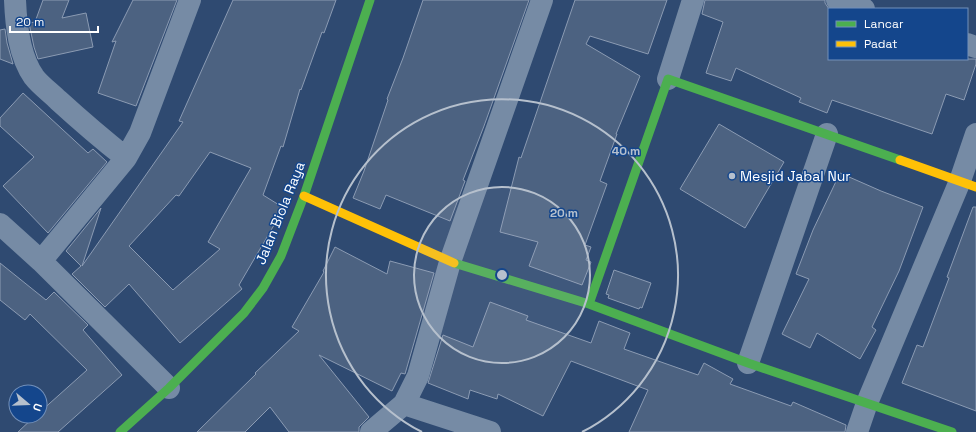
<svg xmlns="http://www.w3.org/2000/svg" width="976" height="432" viewBox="0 0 976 432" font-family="'Space Grotesk',sans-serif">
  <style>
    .building { fill: #4c6281; stroke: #8b9bb3; fill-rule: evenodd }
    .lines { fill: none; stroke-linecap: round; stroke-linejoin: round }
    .street { stroke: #768ba5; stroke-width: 22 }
    .fast { stroke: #4caf50; stroke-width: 9 }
    .slow { stroke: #ffc107; stroke-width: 9 }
    .ring { fill: none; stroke: #b6c0cd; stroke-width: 2 }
    .poi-dot { fill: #b6c0cd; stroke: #14468c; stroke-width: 1.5 }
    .labels { text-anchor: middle; stroke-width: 3; stroke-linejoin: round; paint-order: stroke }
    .poi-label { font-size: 14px; fill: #fff; stroke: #14468c; text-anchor: start }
    .street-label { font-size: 14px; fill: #fff; stroke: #14468c }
    .centre { fill: #b6c0cd; stroke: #14468c; stroke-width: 2 }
    .ring-label { font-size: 12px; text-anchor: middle; font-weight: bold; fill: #b6c0cd; stroke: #14468c; stroke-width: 3; stroke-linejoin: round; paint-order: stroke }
  </style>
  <rect width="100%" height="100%" fill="#2f4a71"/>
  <!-- building -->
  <path class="building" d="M 43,0 L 69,0 L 62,18 L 86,13 L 93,47 L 38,59 L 34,47 L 29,23 L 35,22 Z
    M 133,0 L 177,0 L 136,106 L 98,93 L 116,41 L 112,42 Z
    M 233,0 L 336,0 L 324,33 L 322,32 L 301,90 L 300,89 L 283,147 L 281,146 L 263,195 L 284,208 L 239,285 L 242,289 L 180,343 L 129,284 L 105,307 L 72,274 L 81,266 L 66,251 L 101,208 L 82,266 L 183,122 L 179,121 ZM 210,152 L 251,168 L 208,242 L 220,249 L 173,290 L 129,246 L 176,195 L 179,196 Z
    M 423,0 L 529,0 L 484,126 L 463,180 L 465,181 L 450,221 L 386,195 L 380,209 L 353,198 L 364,171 L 388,100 L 387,99 L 403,58 Z
    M 575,0 L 667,0 L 648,54 L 590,36 L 586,44 L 640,76 L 616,134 L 617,134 L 600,181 L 607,184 L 585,245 L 591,247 L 586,260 L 591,262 L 582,285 L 529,266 L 538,242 L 500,232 L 519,157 L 521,158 Z
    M 705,0 L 825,0 L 825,3 L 829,9 L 829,59 L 976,59 L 976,64 L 964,100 L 946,94 L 932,134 L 832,100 L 827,113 L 799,102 L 801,98 L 736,68 L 731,81 L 706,73 L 723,22 L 702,14 Z
    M 5,29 L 7,43 L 13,64 L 0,59 L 0,30 Z
    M 23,93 L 88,153 L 93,149 L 107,162 L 48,233 L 3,186 L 34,157 L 0,126 L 0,118 Z
    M 719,124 L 784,162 L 745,228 L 680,189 Z
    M 840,173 L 881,191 L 923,207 L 899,271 L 872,327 L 876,330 L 860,359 L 817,333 L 810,348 L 782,334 L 809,279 L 796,274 L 813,230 Z
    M 973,207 L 976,207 L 976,411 L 902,383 L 917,345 L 923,347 L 949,278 L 947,277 Z
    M 335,247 L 387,274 L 390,261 L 434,273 L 405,374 L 401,373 L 392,391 L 319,355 L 369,417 L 359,427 L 359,432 L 289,432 L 270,407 L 245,432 L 197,432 L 256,374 L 255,373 L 299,331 L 292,327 L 324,272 L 323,271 Z
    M 0,263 L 46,300 L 54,292 L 88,325 L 83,330 L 122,375 L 58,432 L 18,432 L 35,416 L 40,416 L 40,412 L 87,370 L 30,314 L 25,320 L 0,300 Z
    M 614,270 L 651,283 L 642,308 L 640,307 L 639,309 L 608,298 L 609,295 L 606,294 Z
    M 490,302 L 528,316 L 526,320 L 591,343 L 599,321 L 630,333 L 624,349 L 698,375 L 704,363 L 733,379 L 730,384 L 791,406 L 793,402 L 846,425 L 845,432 L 629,432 L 648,390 L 571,361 L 543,416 L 498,394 L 497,399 L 470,390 L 468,399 L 428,383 L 443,335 L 473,347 Z"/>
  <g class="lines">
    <!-- street -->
    <path class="street" d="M 15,0 C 16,25 19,56 34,77 C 40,85 51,93 58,100 C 80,120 102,139 126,158
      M 837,0 L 864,9
      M 967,44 L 976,47
      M 668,79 L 693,0
      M 0,224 L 41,261 L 169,388
      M 41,261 L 126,158 L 140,133 L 190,0
      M 748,363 L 827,134
      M 404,404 L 490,432
      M 371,432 L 404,404 L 418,376 L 450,262 L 542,0
      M 857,432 L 867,403 L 960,181 L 976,134"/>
    <!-- fast -->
    <path class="fast" d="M 454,263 L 589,304 L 748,363 L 952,432
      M 589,304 L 668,79 L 900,160
      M 120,432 L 169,388 L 244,313 L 263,288 L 281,256 L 304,196 L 370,0"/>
    <!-- slow -->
    <path class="slow" d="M 900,160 L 976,187
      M 304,196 L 454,263"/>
  </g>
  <!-- distance rings -->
  <circle cx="502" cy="275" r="88" fill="#b6c0cd" fill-opacity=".12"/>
  <g class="ring">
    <circle cx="502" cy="275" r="88"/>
    <path d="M422 432A176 176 0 1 1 582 432"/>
  </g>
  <!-- markers -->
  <circle class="poi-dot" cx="732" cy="176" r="4"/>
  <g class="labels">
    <!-- poi labels -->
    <g class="poi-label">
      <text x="740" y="181">Mesjid Jabal Nur</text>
    </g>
    <!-- street labels -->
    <g class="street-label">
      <text transform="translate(280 213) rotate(-68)" y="5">Jalan Biola Raya</text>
    </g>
  </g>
  <circle cx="502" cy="275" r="6" class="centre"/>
  <g class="ring-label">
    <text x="626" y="155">40 m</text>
    <text x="564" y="217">20 m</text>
  </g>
  <!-- legend -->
  <rect x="828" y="8" width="140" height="52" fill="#14468c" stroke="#7290ba"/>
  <rect x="836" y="21" width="20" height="6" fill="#4caf50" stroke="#7290ba"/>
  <text x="864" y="28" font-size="12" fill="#ffffff">Lancar</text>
  <rect x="836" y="41" width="20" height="6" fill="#ffc107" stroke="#7290ba"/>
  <text x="864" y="48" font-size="12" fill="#ffffff">Padat</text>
  <!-- north arrow -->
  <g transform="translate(28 404) rotate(109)"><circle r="19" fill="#14468c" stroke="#7290ba"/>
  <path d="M0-3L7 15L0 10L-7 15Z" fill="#b6c0cd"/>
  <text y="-6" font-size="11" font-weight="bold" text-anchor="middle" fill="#ffffff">U</text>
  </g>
  <!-- scale -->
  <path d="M10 26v6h88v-6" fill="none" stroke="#ffffff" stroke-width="2"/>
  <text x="16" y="26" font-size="12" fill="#ffffff" stroke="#14468c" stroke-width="3" paint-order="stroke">20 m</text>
</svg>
